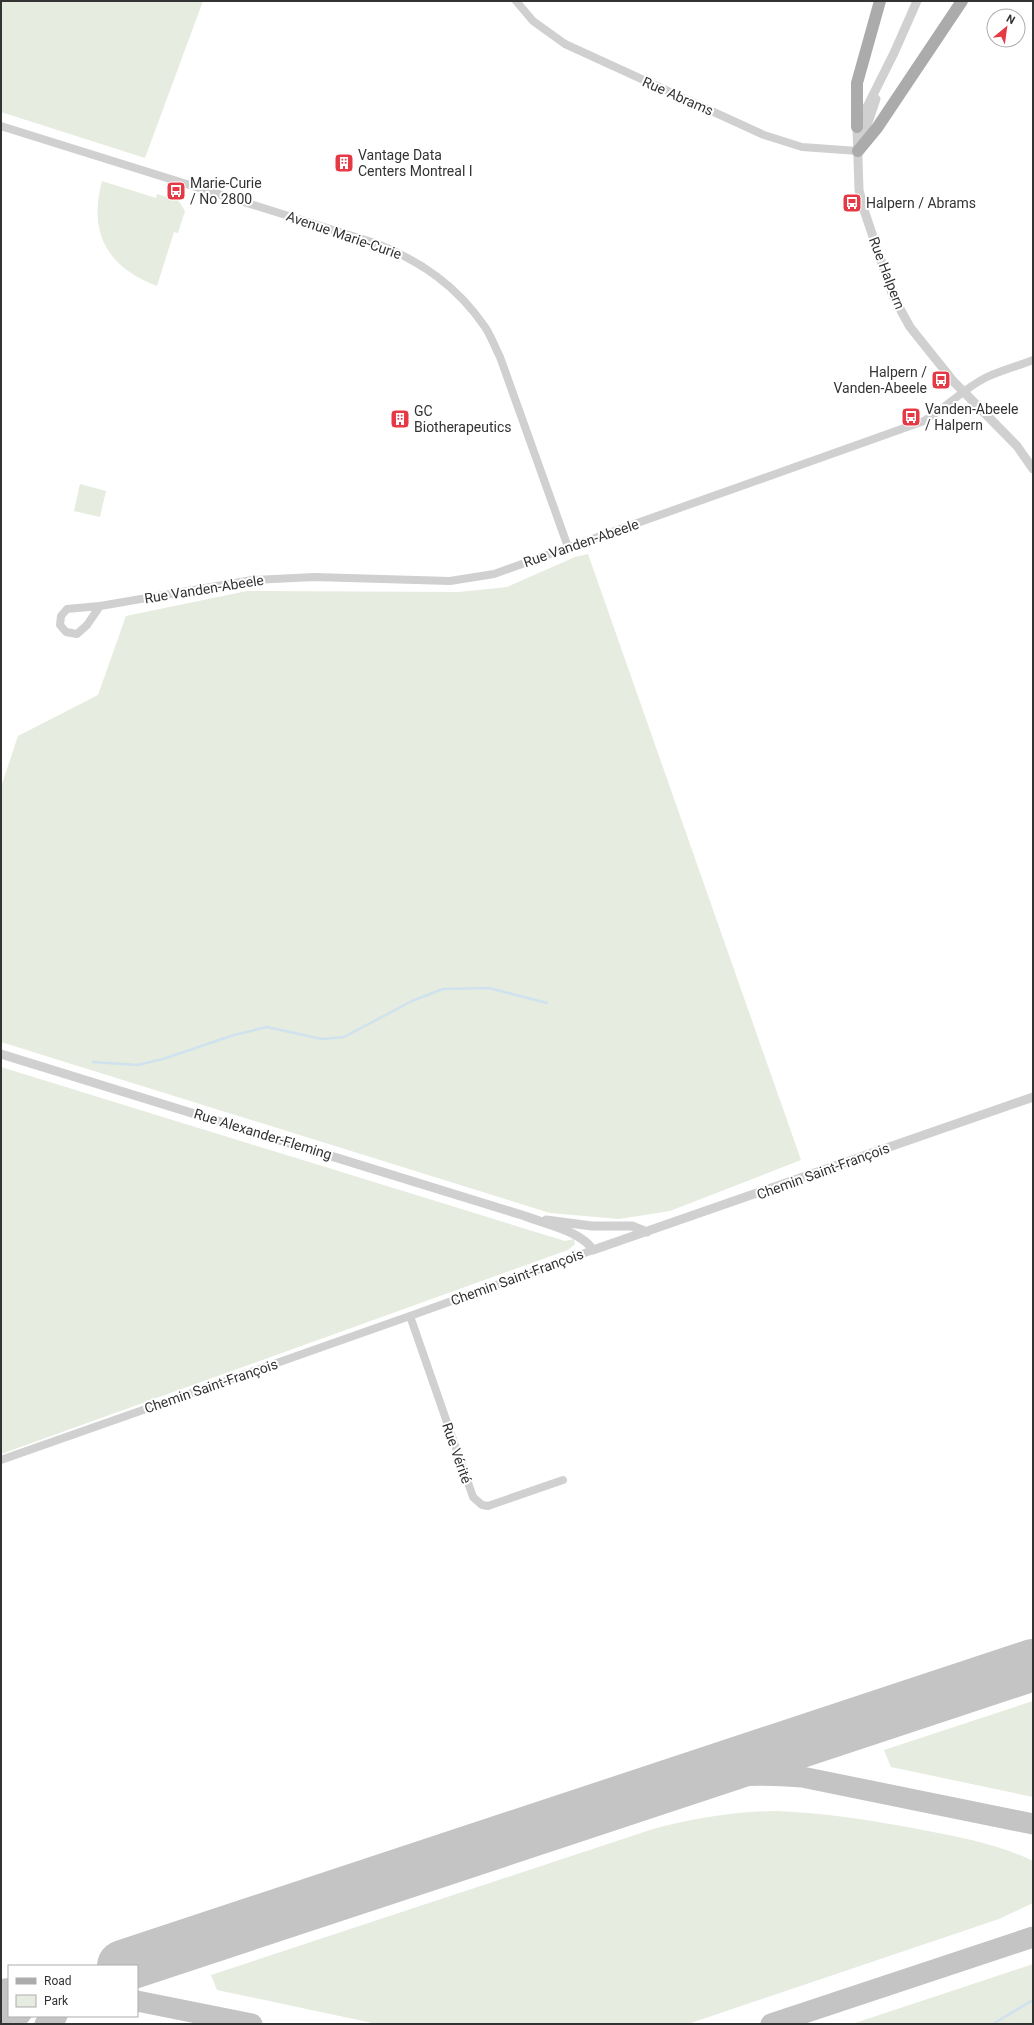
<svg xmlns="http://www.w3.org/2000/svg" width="1034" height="2025" viewBox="0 0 1034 2025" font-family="Roboto,sans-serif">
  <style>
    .green { fill: #e6ecdf }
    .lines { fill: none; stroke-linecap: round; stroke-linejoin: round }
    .stream { stroke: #cfe2ee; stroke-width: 2.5 }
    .taxiway { stroke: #c4c4c4; stroke-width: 21 }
    .runway { stroke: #c4c4c4; stroke-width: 52 }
    .minor { stroke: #d0d0d0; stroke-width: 8 }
    .tertiary { stroke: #d0d0d0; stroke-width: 9 }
    .primary { stroke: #ababab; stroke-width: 12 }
    .labels { text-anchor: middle; stroke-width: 4; stroke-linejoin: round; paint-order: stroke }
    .street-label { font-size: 14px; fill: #333; stroke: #fff }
    .poi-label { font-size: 14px; fill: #333; stroke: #fff; text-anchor: start }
  </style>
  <rect width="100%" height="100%" fill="#fff"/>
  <!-- green -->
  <path class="green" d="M 1,1 L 203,1 L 145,158 L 1,112 Z
    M 102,181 L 156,198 L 157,194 L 178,200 L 185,211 L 178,233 L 174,232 L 157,286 C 107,267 88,233 102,181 Z
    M 80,484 L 106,491 L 100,517 L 74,511 Z
    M 588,554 L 801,1160 L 670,1211 L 619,1219 L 550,1213 L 1,1042 L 1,787 L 18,736 L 98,695 L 126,616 L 247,591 L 459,592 L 507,587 L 575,557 Z
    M 1,1067 L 565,1241 L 574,1239 L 575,1244 L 568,1250 L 1,1454 Z
    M 1033,1701 L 1033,1797 L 891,1767 L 884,1750 Z
    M 775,1811 C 827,1813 877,1821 928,1831 C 964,1838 1000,1845 1033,1861 L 1033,1903 L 999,1919 L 688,2024 L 377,2024 L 217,1990 L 211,1975 L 653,1829 C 696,1818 731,1812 775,1811 Z
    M 1033,1964 L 1033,2024 L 852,2024 Z"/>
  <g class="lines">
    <!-- stream -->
    <path class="stream" d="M 93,1062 L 137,1065 L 163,1059 L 234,1035 L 267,1027 L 322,1039 L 344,1037 L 412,1001 L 443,989 L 489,988 L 547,1003
      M 993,2024 L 1033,2000"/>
    <!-- taxiway -->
    <path class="taxiway" d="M 662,1788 C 708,1775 754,1773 802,1777 L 1033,1824
      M 137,1968 L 203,1940
      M 137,2001 L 252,2024
      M 1,2008 L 9,2006
      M 45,2024 L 57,2016
      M 771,2024 L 1033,1937"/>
    <!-- runway -->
    <path class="runway" d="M 123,1966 L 1033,1665
      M 1,2006 L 9,2004"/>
    <!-- minor -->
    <path class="minor" d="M 516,1 L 533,21 L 565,44 L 764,135 L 802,147 L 858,151
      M 1,126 L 375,243 C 421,261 457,286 485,327 C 491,336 495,347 500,357 L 568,547
      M 100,606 L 87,625 L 77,634 L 66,632 L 60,625 L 61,616 L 67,609 L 100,606 L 252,580 L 314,577 L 450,581 L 494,574 L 924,421 C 946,408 964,388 987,377 C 1002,370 1018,366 1033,360
      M 410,1316 L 473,1497 L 482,1505 L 488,1506 L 563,1480
      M 1,1460 L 410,1316 L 593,1250"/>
    <!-- tertiary -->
    <path class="tertiary" d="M 917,1 L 894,53 L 857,127 L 859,190 L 864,210 L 893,296 L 910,327 L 954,382 L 1017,446 L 1033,469
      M 860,146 L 876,99
      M 1,1054 L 525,1216 C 545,1224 581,1231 593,1250 L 1033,1097
      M 546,1220 L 592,1226 L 632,1226 L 647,1232"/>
    <!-- primary -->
    <path class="primary" d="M 857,127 L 857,83 L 880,1
      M 858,151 L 877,128 L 962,1"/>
  </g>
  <!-- icons -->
  <defs>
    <g id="building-square" transform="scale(1)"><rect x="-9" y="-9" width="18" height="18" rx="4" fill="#e63946" stroke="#fff"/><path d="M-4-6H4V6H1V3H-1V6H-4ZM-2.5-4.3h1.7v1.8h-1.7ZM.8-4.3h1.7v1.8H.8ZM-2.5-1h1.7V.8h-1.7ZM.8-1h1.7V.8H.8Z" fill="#fff"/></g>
    <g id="bus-square" transform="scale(1)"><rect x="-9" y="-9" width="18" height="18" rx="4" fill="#e63946" stroke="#fff"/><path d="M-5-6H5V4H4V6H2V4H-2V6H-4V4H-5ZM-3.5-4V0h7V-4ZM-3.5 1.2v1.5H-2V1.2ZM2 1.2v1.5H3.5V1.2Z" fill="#fff"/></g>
  </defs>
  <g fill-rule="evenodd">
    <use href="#building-square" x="344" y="163"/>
    <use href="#bus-square" x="176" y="191"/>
    <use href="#bus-square" x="852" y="203"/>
    <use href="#bus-square" x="941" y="380"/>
    <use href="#bus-square" x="911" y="417"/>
    <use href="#building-square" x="400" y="419"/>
  </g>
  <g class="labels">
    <!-- street labels -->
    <g class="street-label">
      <text transform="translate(678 96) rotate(24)" y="5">Rue Abrams</text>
      <text transform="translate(344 235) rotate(19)" y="5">Avenue Marie-Curie</text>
      <text transform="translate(887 273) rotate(69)" y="5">Rue Halpern</text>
      <text transform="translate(581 543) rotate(-19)" y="5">Rue Vanden-Abeele</text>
      <text transform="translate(204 589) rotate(-9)" y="5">Rue Vanden-Abeele</text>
      <text transform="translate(263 1134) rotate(17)" y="5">Rue Alexander-Fleming</text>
      <text transform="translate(823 1171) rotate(-20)" y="5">Chemin Saint-François</text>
      <text transform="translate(517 1277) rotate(-20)" y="5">Chemin Saint-François</text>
      <text transform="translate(211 1386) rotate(-19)" y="5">Chemin Saint-François</text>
      <text transform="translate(457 1453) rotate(71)" y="5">Rue Vérité</text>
    </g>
    <!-- poi labels -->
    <g class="poi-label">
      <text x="358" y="160">Vantage Data<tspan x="358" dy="16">Centers Montreal I</tspan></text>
      <text x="190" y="188">Marie-Curie<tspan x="190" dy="16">/ No 2800</tspan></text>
      <text x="866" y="208">Halpern / Abrams</text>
      <text x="927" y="377" text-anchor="end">Halpern /<tspan x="927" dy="16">Vanden-Abeele</tspan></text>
      <text x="925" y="414">Vanden-Abeele<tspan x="925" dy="16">/ Halpern</tspan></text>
      <text x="414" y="416">GC<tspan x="414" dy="16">Biotherapeutics</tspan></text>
    </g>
  </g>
  <!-- border -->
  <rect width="1034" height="2025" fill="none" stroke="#333333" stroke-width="4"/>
  <!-- legend -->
  <rect x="8" y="1965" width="130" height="52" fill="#ffffff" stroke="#adadad"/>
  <rect x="16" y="1978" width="20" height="6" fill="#ababab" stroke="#adadad"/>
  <text x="44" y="1985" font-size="12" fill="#333333">Road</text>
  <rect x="16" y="1995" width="20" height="12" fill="#e6ecdf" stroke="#adadad"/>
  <text x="44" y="2005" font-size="12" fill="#333333">Park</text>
  <!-- north arrow -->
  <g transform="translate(1006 28) rotate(29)"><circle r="19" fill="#ffffff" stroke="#adadad"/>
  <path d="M0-3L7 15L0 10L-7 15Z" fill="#e63946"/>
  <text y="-6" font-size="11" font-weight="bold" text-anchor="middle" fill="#333333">N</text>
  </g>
</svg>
